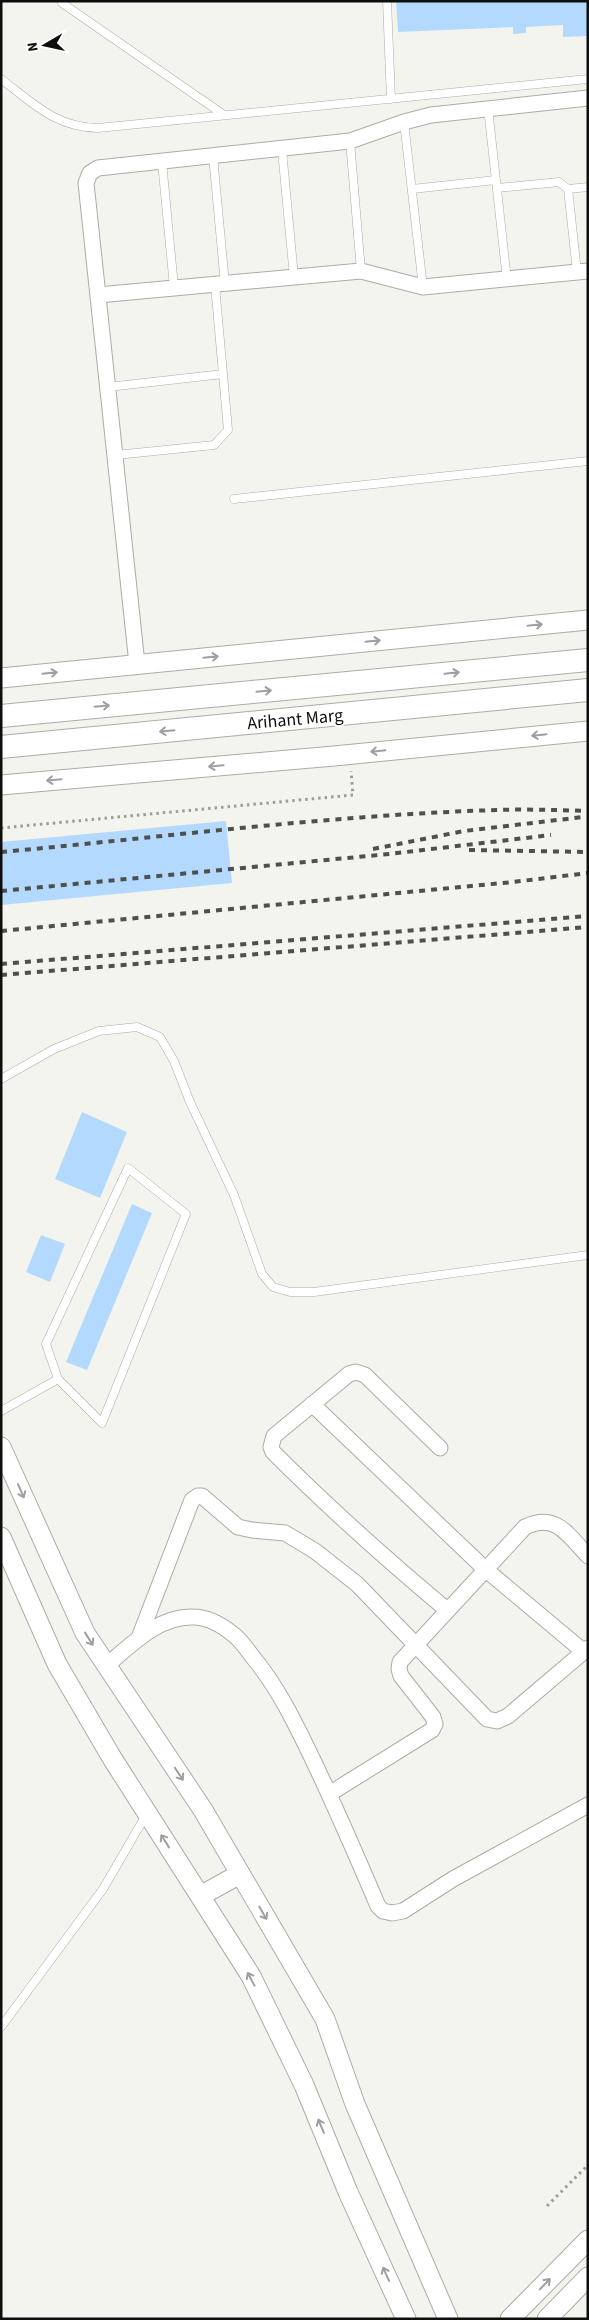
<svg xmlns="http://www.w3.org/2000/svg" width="589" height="2320" viewBox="0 0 589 2320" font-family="'Source Sans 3',sans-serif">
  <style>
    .building { fill: #b4d9fe }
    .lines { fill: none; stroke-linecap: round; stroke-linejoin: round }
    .service-casing { stroke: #abaca6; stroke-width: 9 }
    .minor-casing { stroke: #abaca6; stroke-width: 17 }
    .tertiary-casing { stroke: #abaca6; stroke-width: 21 }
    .primary-casing { stroke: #abaca6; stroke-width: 24 }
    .path { stroke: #9c9d98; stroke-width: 3; stroke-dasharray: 2.5 4; stroke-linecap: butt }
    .service { stroke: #fff; stroke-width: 8 }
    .minor { stroke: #fff; stroke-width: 15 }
    .tertiary { stroke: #fff; stroke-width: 19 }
    .primary { stroke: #fff; stroke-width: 22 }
    .rail { stroke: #4f504d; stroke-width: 4; stroke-dasharray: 6 6; stroke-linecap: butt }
    .oneway { stroke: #9f9f9e }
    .labels { text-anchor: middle; stroke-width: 4; stroke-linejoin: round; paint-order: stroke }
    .street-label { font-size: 18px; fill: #0e0e0c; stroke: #fffffe }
  </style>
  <rect width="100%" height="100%" fill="#f3f4ee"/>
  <!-- building -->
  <path class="building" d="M 396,1 L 588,1 L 588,36 L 563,37 L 563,25 L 526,27 L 526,33 L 513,34 L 513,27 L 398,32 Z
    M 226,821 L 232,883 L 1,905 L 1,842 Z
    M 82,1112 L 127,1132 L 100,1198 L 55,1179 Z
    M 132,1204 L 152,1213 L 87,1370 L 66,1362 Z
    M 41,1235 L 65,1244 L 50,1282 L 26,1272 Z"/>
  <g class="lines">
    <!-- service casing -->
    <g class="service-casing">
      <path id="service" d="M 387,1 L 391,99
        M 62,3 L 224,115
        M 1,79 C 33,103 55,127 98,128 L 588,79
        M 488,108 L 507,280
        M 404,122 L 423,287
        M 350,141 L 361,271
        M 282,150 L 294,277
        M 213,156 L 225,284
        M 162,162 L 174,287
        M 497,188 L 559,182 L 568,189
        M 412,189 L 496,180
        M 577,272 L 568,189 L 588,187
        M 108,387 L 223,374
        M 116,455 L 214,445 L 228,430 L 215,285
        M 234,499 L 588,461
        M 1,1079 L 54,1049 L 99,1031 L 137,1027 L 160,1037 L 174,1061 L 190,1102 L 234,1195 L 262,1274 L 273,1287 L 290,1292 L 314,1292 L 588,1255
        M 128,1168 L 186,1214 L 102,1423 L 58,1379 L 46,1344 Z
        M 1,1411 L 58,1379
        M 1,2027 L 103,1889 L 146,1815"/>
    </g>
    <!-- minor casing -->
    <g class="minor-casing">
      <path id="minor" d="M 98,295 L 361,271 L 423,287 L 588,271
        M 137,664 L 86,183 L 90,173 L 98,168 L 350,141 L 404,122 L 431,115 L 588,98
        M 312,1404 L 485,1569 L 583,1651
        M 440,1448 L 365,1375 L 356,1372 L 349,1374 L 274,1436 L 271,1447 L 273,1452 C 329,1508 386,1559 447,1610
        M 139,1638 L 192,1500 L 198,1496 L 202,1496 L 238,1527 L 252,1530 L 285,1533 L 315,1551 L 357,1584 L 487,1719 L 497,1721 L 508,1716 L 588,1648
        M 106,1666 C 131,1645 158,1616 193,1617 C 209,1617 222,1625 234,1635 C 243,1642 249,1653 256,1661 C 280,1691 296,1725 313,1760 C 336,1808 357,1857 378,1906 L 383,1911 L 392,1913 L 403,1911 L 453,1879 L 588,1805
        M 329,1794 L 432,1730 L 435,1724 L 433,1717 L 401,1676 L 399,1669 L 400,1662 L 525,1527 C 556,1512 568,1535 588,1556"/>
    </g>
    <!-- tertiary casing -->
    <g class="tertiary-casing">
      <path id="tertiary" d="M 1,678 L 588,620
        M 1,785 L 334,756 L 588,731
        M 1,1447 L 85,1633 L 203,1810 L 325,2019 L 355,2104 L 448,2319
        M 1,1537 L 57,1664 L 112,1758 L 251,1976 L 304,2085 L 348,2192 L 406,2319
        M 200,1896 L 240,1874
        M 510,2319 L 588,2240
        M 547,2319 L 588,2277"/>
    </g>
    <!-- primary casing -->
    <g class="primary-casing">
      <path id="primary" d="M 1,716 L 588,660
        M 1,747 L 588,690"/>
    </g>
    <!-- path -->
    <path class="path" d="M 1,828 L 353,795 L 351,771
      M 547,2206 L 588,2165"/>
    <!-- service -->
    <use href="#service" class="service"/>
    <!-- minor -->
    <use href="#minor" class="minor"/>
    <!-- tertiary -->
    <use href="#tertiary" class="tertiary"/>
    <!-- primary -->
    <use href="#primary" class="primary"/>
    <!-- rail -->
    <path class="rail" d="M 373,849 L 464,831 L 583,817
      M 469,850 L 588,852
      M 1,852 C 166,837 331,815 497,810 C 527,809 557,810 588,811
      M 1,891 L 389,854 L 551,835
      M 1,931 L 513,882 L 588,873
      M 1,964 L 588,916
      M 1,975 L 588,927"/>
  </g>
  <!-- one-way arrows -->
  <defs><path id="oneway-shaft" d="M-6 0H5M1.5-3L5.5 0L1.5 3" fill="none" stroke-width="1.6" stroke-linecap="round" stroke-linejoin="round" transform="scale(1.25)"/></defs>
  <g class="oneway">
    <use href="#oneway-shaft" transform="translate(535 625) rotate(-6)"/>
    <use href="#oneway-shaft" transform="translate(373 641) rotate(-6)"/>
    <use href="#oneway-shaft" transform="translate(211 657) rotate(-6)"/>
    <use href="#oneway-shaft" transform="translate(50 673) rotate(-6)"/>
    <use href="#oneway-shaft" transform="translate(452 673) rotate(-6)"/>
    <use href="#oneway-shaft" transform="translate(264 691) rotate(-5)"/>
    <use href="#oneway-shaft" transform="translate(102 706) rotate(-5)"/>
    <use href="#oneway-shaft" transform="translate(167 731) rotate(175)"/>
    <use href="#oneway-shaft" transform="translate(539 735) rotate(174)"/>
    <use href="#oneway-shaft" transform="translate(378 751) rotate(174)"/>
    <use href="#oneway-shaft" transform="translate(216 766) rotate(175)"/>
    <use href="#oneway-shaft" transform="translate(54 780) rotate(175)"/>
    <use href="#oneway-shaft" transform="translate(21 1491) rotate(66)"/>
    <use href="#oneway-shaft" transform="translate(89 1639) rotate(58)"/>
    <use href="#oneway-shaft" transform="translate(179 1774) rotate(56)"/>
    <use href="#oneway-shaft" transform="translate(165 1841) rotate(-122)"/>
    <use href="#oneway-shaft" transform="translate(263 1913) rotate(60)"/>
    <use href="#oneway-shaft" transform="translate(251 1979) rotate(-118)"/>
    <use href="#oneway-shaft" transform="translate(321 2126) rotate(-113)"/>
    <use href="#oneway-shaft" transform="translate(386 2274) rotate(-114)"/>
    <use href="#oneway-shaft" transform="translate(545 2284) rotate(-46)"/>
  </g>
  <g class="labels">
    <!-- street labels -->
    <g class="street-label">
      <text transform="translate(295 719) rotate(-5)" y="6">Arihant Marg</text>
    </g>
  </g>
  <!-- border -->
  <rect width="589" height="2320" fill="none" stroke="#0e0e0c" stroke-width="5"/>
  <!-- north arrow -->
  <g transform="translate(45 45) rotate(261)" stroke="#fffffe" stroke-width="4" paint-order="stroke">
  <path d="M0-4L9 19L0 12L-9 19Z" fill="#0e0e0c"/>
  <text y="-8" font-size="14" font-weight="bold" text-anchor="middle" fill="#0e0e0c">N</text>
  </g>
</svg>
